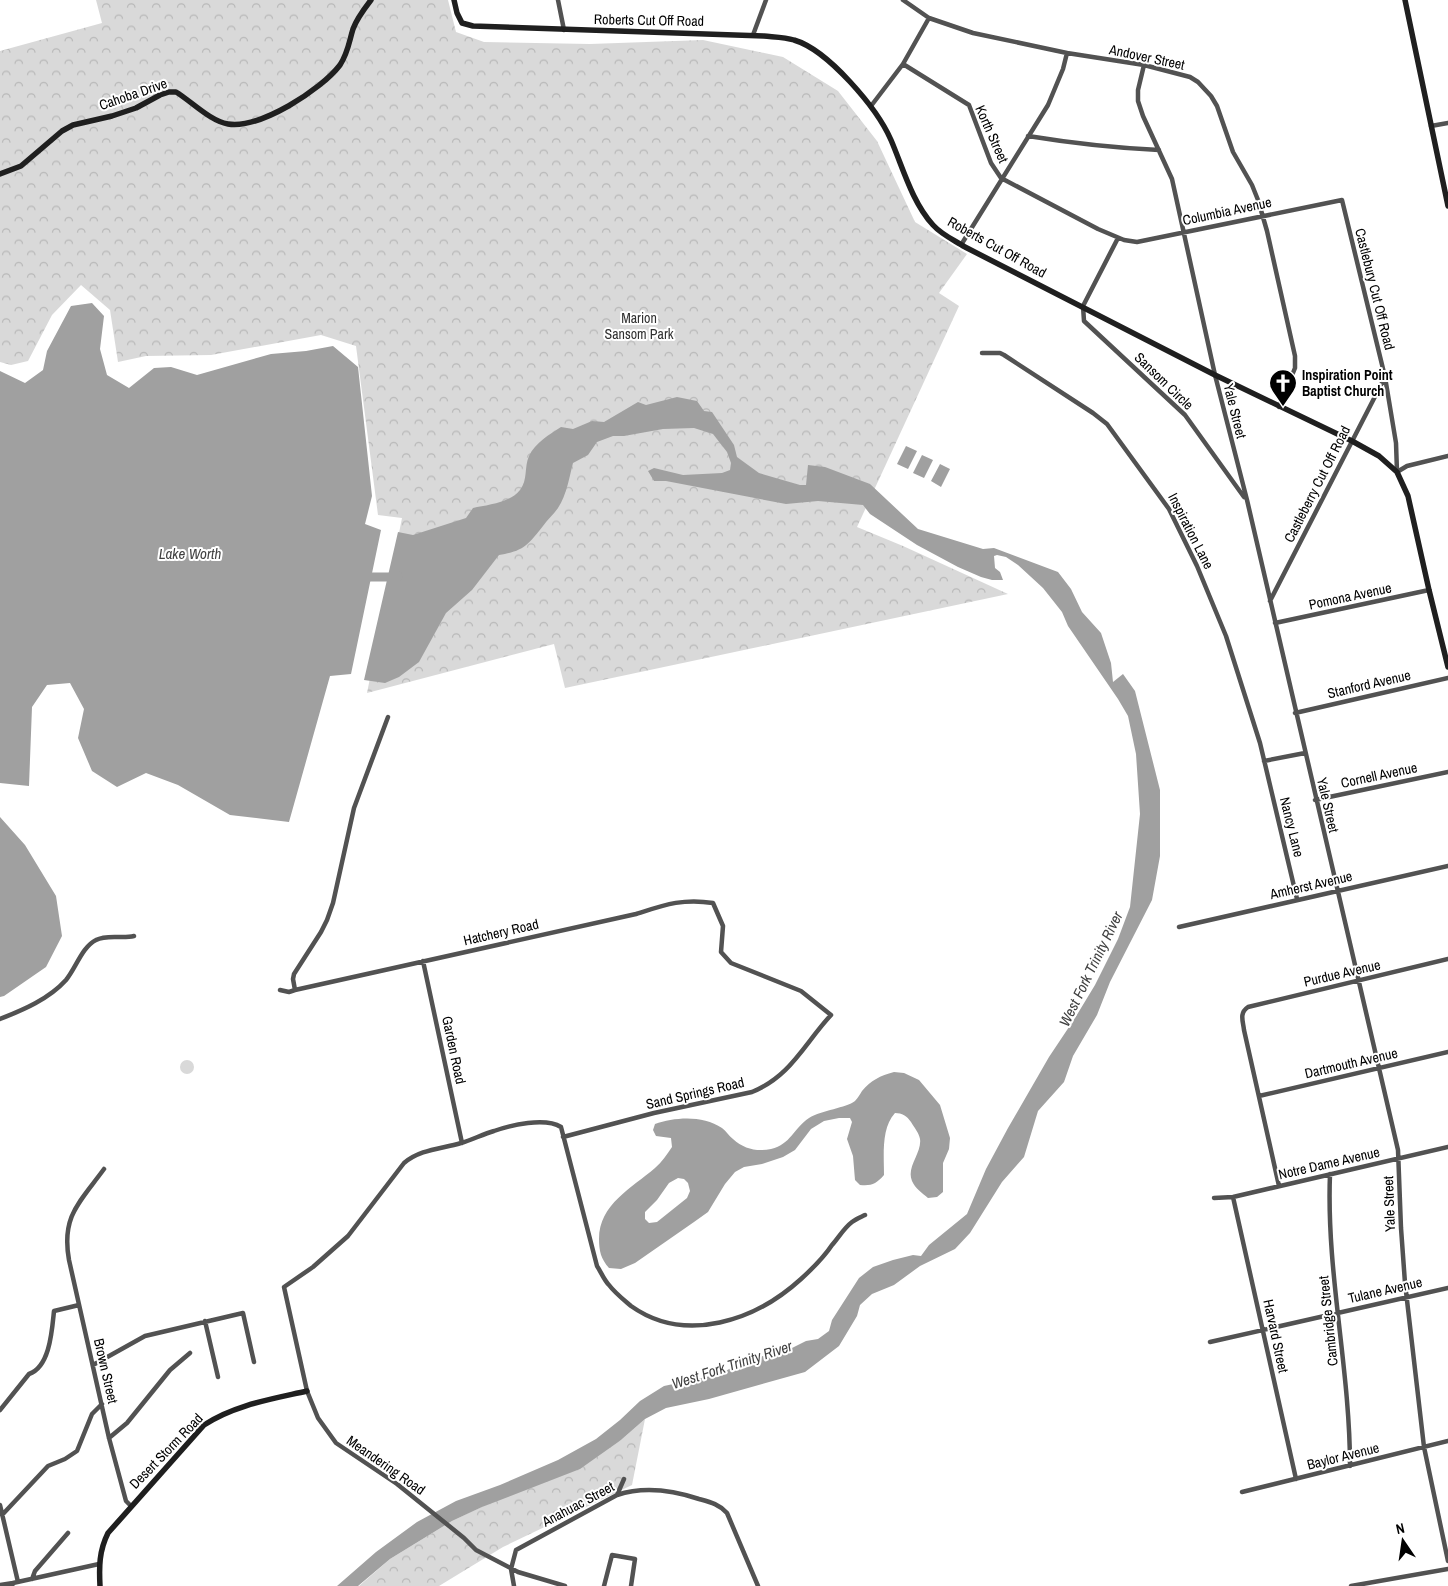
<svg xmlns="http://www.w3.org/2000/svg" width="1448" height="1586" viewBox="0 0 1448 1586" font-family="'Archivo Narrow',sans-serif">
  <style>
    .grass { fill: #d9d9d9 }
    .forest { fill: url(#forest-crowns) }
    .water { fill: #a0a0a0; fill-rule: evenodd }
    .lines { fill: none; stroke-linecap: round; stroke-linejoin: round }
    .river { stroke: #a0a0a0; stroke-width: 9 }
    .street { stroke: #525252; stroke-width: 4.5 }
    .secondary { stroke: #1f1f1f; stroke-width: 5.5 }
    .labels { text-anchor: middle; stroke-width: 4; stroke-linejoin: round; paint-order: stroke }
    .street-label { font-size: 14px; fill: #000; stroke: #fff }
    .park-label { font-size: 14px; fill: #303030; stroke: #fff }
    .poi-label { font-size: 14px; font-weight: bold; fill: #000; stroke: #fff; text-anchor: start }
    .water-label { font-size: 15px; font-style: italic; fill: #414141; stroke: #fff }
  </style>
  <defs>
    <pattern id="forest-crowns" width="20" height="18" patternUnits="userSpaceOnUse" patternTransform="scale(1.25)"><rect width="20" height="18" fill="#d9d9d9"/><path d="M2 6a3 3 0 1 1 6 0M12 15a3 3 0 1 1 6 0" fill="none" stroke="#b8b8b8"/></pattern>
  </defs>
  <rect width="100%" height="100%" fill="#fff"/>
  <!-- grass -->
  <path class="grass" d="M180 1067a7 7 0 1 1 14 0a7 7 0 1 1-14 0Z"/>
  <!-- forest -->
  <path class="forest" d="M 96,0 L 448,0 L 456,32 L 484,42 L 590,44 L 703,40 L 783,57 L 838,91 L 877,141 L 915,222 L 967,254 L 939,293 L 959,306 L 857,527 L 903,546 L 1008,594 L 565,688 L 554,644 L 367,693 L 402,518 L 378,515 L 356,346 L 321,335 L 211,355 L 146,356 L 118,362 L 110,310 L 81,285 L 52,315 L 28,361 L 11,365 L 0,362 L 0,51 L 102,23 Z
    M 645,1419 L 632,1485 L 503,1547 L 439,1586 L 359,1586 L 390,1559 L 452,1521 L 621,1440 Z"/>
  <!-- water -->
  <path class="water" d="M 92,303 L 104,316 L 100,349 L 107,375 L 129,388 L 154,368 L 171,367 L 197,375 L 271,354 L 306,351 L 333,346 L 358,367 L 372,496 L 365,524 L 381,530 L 351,674 L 330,676 L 289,822 L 230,815 L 178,785 L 146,773 L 117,787 L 92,771 L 78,738 L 84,709 L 70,683 L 47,685 L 32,707 L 29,786 L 0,783 L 0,371 L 25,383 L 43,370 L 47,351 L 71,306 Z
    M 677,397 L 697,401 L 704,411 L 712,412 L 734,445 L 737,457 L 759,473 L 800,485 L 806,485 L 808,465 L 825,467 L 870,484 L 918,529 L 983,549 L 994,548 L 1058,572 L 1071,589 L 1082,612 L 1101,633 L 1111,663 L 1113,682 L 1123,674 L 1135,691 L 1160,790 L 1160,856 L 1152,900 L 1110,982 L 1097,1015 L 1073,1056 L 1064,1082 L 1038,1111 L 1024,1157 L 1002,1182 L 970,1233 L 955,1249 L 920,1266 L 894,1285 L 872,1294 L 860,1305 L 857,1316 L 839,1346 L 805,1372 L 709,1399 L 666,1408 L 645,1419 L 621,1440 L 580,1469 L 482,1507 L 452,1521 L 390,1559 L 358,1586 L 337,1586 L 376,1552 L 417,1522 L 456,1501 L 500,1485 L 558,1460 L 596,1439 L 620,1420 L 640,1401 L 664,1386 L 720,1374 L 744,1361 L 790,1349 L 806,1341 L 818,1339 L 829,1331 L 832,1320 L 859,1278 L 873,1267 L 893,1260 L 913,1255 L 921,1256 L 929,1245 L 967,1214 L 986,1169 L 1008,1128 L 1049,1057 L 1075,1018 L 1095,985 L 1118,939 L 1130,907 L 1140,814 L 1136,754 L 1128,716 L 1118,699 L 1068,626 L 1062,612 L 1043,588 L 1018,565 L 1006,557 L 997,555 L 994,556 L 995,568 L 1000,572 L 1003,580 L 992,580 L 981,577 L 958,567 L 917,545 L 870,514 L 863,505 L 818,501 L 786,504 L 666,481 L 654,481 L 648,471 L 654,468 L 683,475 L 722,473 L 730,470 L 731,463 L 727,452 L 713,434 L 694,428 L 663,429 L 624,436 L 613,436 L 597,442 L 588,455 L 573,463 C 569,478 567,494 558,508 C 554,514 547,520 543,526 C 528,545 524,551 499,555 L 472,590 L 446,613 L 419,662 L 399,677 L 385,683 L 364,680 L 398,532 L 413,535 L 466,518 L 473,508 C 487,505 510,503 520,490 C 528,480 524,467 529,456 C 535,443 550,434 561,427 L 573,429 L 592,421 L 604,422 L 638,402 L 646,405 Z
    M 906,446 L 917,451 L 908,469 L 897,464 Z
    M 922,455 L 933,460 L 924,478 L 913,473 Z
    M 940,464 L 950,469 L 941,487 L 931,481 Z
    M 0,817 L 25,845 L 56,896 L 62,936 L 46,967 L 4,996 L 0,997 Z
    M 894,1072 L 904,1073 L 919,1080 L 940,1105 L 950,1138 L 949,1149 L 943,1163 L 943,1192 L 937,1197 L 928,1198 C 922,1193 915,1188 912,1181 C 906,1167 922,1153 920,1139 C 919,1133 914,1127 911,1122 C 907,1116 902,1113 895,1113 C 881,1128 884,1156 884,1175 C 876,1184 872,1186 860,1185 L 855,1180 L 853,1156 L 847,1139 L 852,1122 L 850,1118 L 839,1118 L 824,1121 L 811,1129 L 795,1150 L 783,1157 L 762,1164 L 744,1167 L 735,1172 L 725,1184 L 708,1212 L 694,1222 L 635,1263 L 621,1269 L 609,1268 C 601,1259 599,1251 599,1239 C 599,1204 632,1188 655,1168 C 662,1162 667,1154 672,1147 L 671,1138 L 656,1136 L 653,1130 L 655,1124 C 675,1117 703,1115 722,1128 C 726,1131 729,1136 733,1139 C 744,1149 757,1152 771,1149 C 791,1144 793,1129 809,1118 C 822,1110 846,1108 855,1101 C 858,1098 860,1094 862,1091 C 871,1080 880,1076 894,1072 ZM 678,1178 L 684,1179 L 688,1183 L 690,1191 L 687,1198 L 657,1222 L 649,1223 L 645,1219 L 645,1212 L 657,1200 L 669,1183 Z"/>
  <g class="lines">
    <!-- river -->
    <path class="river" d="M 360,577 L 397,577 L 398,576"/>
    <!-- street -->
    <path class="street" d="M 558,0 L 564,30
      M 903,0 L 929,18 L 973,33 L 1067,53 L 1144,65 L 1190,77 L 1198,82 L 1211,96 L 1217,106 L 1233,152 L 1252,185 L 1258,200 L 1267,231 L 1295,356 L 1295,368 L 1279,407
      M 753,35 L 766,0
      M 903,64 L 969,105 L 991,163 L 1001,178 L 1098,229 L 1124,240 L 1137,242 L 1342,200 L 1385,377 L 1396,443 L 1397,472
      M 1144,65 L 1138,90 L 1138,101 L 1143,116 L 1172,179 L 1215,375 L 1247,500 L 1398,1150 L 1401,1228 L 1405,1283 L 1424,1447 L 1448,1561
      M 871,106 L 903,64 L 929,18
      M 1431,126 L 1448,123
      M 1028,136 C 1071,143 1115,148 1159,150
      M 1118,238 L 1083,306 L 1084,321 L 1185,415 L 1244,497
      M 961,245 L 1048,105 L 1063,69 L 1067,53
      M 982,353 L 1000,353 L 1004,355 L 1093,413 L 1107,424 L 1169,509 L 1197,566 L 1226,636 L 1260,743 L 1297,899
      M 1397,472 L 1407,466 L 1448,456
      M 1270,601 L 1384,379
      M 1275,623 L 1429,590
      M 1295,713 L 1448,678
      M 1264,761 L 1305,753
      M 1315,800 L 1448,772
      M 1179,927 L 1448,866
      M 423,961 L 462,1143
      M 280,990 L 289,992 L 295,990 L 636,914 C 664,905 683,898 713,903 L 723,926 L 721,952 L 731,963 L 801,991 L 831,1015 C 804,1044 791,1076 752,1092 L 654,1113 L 563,1137
      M 295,990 L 293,979 L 294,974 L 321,932 L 327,920 L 333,903 L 354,808 L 388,717
      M 0,1019 C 23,1010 49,999 66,980 C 76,968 82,947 96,940 C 107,934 122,939 134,936
      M 1259,1096 L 1448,1052
      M 104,1169 C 80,1202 61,1216 69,1260 L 109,1438 L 126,1501 L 131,1506
      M 1330,1174 C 1326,1272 1350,1368 1350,1466
      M 1279,1186 L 1244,1030 C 1243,1021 1239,1013 1248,1007 L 1448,959
      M 1233,1197 L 1296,1479
      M 1214,1198 L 1233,1197 L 1448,1147
      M 205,1321 L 218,1377
      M 1210,1342 L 1448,1288
      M 93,1365 L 145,1336 L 243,1313 L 254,1362
      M 0,1410 L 29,1374 C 50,1367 52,1330 54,1311 L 79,1305
      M 109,1438 L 127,1423 L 170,1370 L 190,1353
      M 1242,1492 L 1448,1441
      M 617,1495 L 624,1479
      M 0,1505 L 18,1582
      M 2,1515 L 48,1466 L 65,1459 L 77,1451 L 92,1414 L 102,1404
      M 32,1579 L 35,1571 L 68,1533
      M 0,1585 L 13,1583
      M 12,1586 L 13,1583 L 99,1564
      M 514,1586 L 511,1569 L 516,1550 L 617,1495 C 644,1486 672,1490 699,1499 C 710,1502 719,1504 727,1513 L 758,1586
      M 565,1586 L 518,1572 L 476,1550 L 464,1538 L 397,1484 L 336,1443 L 318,1418 L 307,1391 L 284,1287 L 313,1267 L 348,1236 L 404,1163 C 421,1149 441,1149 461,1143 C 472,1140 483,1134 494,1131 C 511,1125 545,1117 561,1127 L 597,1266 C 601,1272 604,1280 609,1285 C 615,1293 624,1300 631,1306 C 686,1345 756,1320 801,1279 C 812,1269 824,1257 832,1245 C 839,1237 844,1228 852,1222 C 856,1219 861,1217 865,1215
      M 604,1586 L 612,1555 L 635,1559 L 631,1586
      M 1351,1586 L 1448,1569"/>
    <!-- secondary -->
    <path class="secondary" d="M 454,0 L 457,13 L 462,23 L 473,26 L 764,36 C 774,37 785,37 794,40 C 828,50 877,108 891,140 C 903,168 912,202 933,225 C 942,235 954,240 965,247 L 1215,375 L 1352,441 L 1379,456 L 1397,472 L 1408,496 L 1429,590 L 1448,667
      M 1405,0 L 1448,206
      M 0,174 L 21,166 L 62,131 L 73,125 L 112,116 L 136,108 L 160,95 L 169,92 L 176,92 C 191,101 210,121 228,124 C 260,129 321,90 340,65 C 348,53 349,42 353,29 C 357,18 364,9 371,0
      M 100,1586 C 99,1567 99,1551 108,1533 L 204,1425 C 234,1405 272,1399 307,1391"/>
  </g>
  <!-- icons -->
  <defs>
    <g id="church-pin" transform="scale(1.4375)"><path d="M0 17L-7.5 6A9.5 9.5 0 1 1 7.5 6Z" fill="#000" stroke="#fff"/><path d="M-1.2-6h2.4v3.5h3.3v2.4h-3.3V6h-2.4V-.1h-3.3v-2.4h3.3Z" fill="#fff"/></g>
  </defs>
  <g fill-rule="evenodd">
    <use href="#church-pin" x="1283" y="383"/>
  </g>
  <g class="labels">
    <!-- street labels -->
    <g class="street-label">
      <text transform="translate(649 20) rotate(1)" y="5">Roberts Cut Off Road</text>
      <text transform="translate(1147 57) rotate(12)" y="5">Andover Street</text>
      <text transform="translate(133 94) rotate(-19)" y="5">Cahoba Drive</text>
      <text transform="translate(992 134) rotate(66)" y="5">Korth Street</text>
      <text transform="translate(1227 211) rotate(-12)" y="5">Columbia Avenue</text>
      <text transform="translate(997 247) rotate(29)" y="5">Roberts Cut Off Road</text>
      <text transform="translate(1375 289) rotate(76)" y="5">Castlebury Cut Off Road</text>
      <text transform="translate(1164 381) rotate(44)" y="5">Sansom Circle</text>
      <text transform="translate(1235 411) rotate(76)" y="5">Yale Street</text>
      <text transform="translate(1317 484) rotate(-63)" y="5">Castleberry Cut Off Road</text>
      <text transform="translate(1191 531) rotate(63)" y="5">Inspiration Lane</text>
      <text transform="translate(1350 596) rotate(-12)" y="5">Pomona Avenue</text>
      <text transform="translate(1369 684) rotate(-13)" y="5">Stanford Avenue</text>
      <text transform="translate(1379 775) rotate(-12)" y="5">Cornell Avenue</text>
      <text transform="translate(1328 805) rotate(77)" y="5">Yale Street</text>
      <text transform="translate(1292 827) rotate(76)" y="5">Nancy Lane</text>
      <text transform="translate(1311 885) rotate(-13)" y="5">Amherst Avenue</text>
      <text transform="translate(501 932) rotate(-13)" y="5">Hatchery Road</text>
      <text transform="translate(1342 973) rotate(-13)" y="5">Purdue Avenue</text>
      <text transform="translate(454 1050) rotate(78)" y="5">Garden Road</text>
      <text transform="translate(1351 1063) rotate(-13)" y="5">Dartmouth Avenue</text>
      <text transform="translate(695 1093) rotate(-13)" y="5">Sand Springs Road</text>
      <text transform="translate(1329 1163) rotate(-13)" y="5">Notre Dame Avenue</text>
      <text transform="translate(1389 1204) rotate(-92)" y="5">Yale Street</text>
      <text transform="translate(1385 1290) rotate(-13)" y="5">Tulane Avenue</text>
      <text transform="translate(1328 1321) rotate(-96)" y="5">Cambridge Street</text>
      <text transform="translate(1276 1336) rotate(78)" y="5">Harvard Street</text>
      <text transform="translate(106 1371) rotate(77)" y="5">Brown Street</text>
      <text transform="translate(166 1451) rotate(-46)" y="5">Desert Storm Road</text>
      <text transform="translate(1343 1456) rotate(-14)" y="5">Baylor Avenue</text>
      <text transform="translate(386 1465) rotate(35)" y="5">Meandering Road</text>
      <text transform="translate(578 1504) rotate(-28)" y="5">Anahuac Street</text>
    </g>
    <!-- park labels -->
    <g class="park-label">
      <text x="639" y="323">Marion<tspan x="639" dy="16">Sansom Park</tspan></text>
    </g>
    <!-- poi labels -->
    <g class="poi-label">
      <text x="1302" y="380">Inspiration Point<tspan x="1302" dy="16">Baptist Church</tspan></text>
    </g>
    <!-- water labels -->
    <g class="water-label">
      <text x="190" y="559">Lake Worth</text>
      <text transform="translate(1091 969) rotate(-64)" y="5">West Fork Trinity River</text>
      <text transform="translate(732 1365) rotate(-18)" y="5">West Fork Trinity River</text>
    </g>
  </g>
  <!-- north arrow -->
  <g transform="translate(1403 1541) rotate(347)" stroke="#ffffff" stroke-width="4" paint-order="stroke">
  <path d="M0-4L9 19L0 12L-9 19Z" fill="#000000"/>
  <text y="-8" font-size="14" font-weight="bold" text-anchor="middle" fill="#000000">N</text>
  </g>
</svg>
